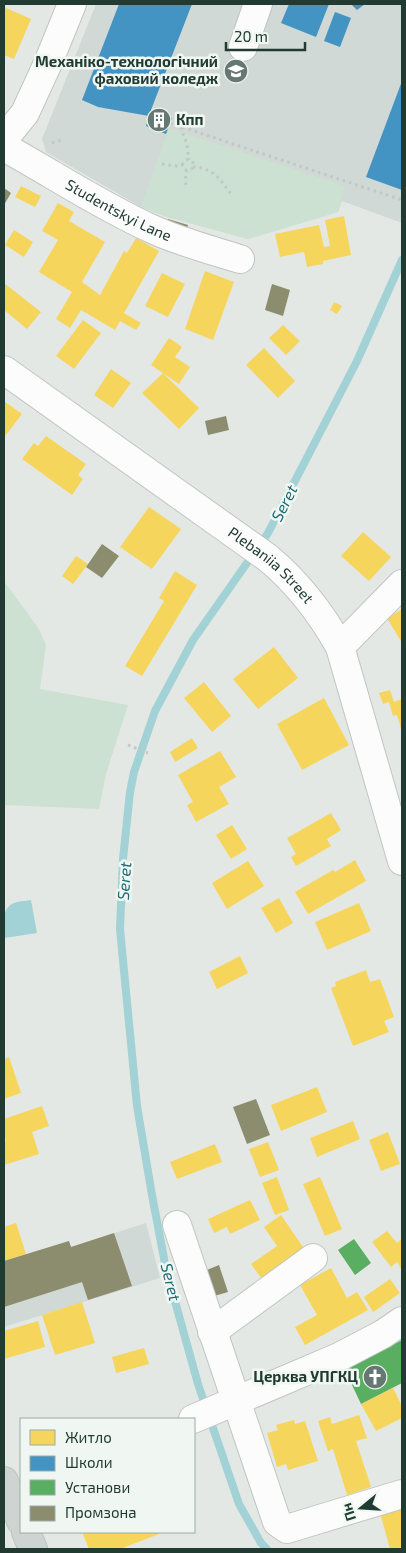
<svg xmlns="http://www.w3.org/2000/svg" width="406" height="1553" viewBox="0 0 406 1553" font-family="'Exo 2',sans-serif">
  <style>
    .built { fill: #d0d9d5 }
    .green { fill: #cce1d1 }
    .water { fill: #a3d2d6 }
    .homes { fill: #f6d55c }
    .schools { fill: #4393c3 }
    .public { fill: #5aae61 }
    .industry { fill: #8c8c6e }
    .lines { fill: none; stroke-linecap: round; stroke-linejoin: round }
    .stream { stroke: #a3d2d6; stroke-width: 8 }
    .minor-casing { stroke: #c0c5c2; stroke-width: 30 }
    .major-casing { stroke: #bcc5c1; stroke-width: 30 }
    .path { stroke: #c0c8c6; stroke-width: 3; stroke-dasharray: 2.5 4; stroke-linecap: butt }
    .minor { stroke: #fbfcfb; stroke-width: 28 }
    .major { stroke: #cdd4d1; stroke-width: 28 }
    .labels { text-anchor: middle; stroke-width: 5; stroke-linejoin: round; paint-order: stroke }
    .poi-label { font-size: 15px; font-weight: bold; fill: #213b32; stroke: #f0f7f3; text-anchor: end }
    .street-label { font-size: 15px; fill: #213b32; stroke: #f0f7f3 }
    .water-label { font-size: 16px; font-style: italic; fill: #1c6b75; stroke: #f0f7f3 }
  </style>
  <rect width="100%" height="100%" fill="#e3e8e5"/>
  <!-- built -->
  <path class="built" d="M 96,4 L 402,4 L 402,223 L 342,201 L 338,212 L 248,239 L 167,217 L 141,207 L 46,152 L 42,139 Z
    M 146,1223 L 160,1278 L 4,1327 L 4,1261 L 69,1241 L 71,1247 Z"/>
  <!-- green -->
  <path class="green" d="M 169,128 L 345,186 L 338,212 L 248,239 L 167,217 L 141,207 Z
    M 4,581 L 39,629 L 46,645 L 40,689 L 128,705 L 106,774 L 99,809 L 4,805 Z"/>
  <!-- water -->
  <path class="water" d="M 31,900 L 37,933 L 5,938 C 3,928 1,910 12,904 C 17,901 25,901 31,900 Z"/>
  <!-- homes -->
  <path class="homes" d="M 4,7 L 31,19 L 14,59 L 4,55 Z
    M 21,186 L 41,196 L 35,207 L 15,197 Z
    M 58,203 L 74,212 L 69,221 L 105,242 L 82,282 L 100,295 L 124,251 L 127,253 L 136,238 L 159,251 L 124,313 L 141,323 L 136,330 L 120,321 L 115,330 L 81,310 L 70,328 L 56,319 L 72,292 L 39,272 L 58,240 L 42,231 Z
    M 344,216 L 351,255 L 323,261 L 323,264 L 307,267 L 304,252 L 280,257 L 275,234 L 319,225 L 324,247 L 330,246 L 325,220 Z
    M 14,230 L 33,242 L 24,257 L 5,245 Z
    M 205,271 L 234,282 L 213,340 L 185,329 Z
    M 162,273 L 185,284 L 168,317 L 145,306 Z
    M 4,283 L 41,312 L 27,329 L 4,310 Z
    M 334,302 L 342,306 L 337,314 L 330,310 Z
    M 83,320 L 101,333 L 74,369 L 56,356 Z
    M 283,325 L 300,341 L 286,355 L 269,338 Z
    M 169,338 L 182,347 L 175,357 L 190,367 L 179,384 L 163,373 L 199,408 L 179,429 L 142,393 L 163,373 L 151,365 Z
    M 264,348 L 295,381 L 278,398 L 246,365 Z
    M 111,369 L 131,383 L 113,408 L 94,395 Z
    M 4,401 L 22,414 L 6,435 L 4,434 Z
    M 46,436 L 86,464 L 78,475 L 83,479 L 72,495 L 22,459 L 34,443 L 38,446 Z
    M 149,507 L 181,529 L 152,569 L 120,547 Z
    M 363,532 L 391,557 L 369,581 L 341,556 Z
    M 76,556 L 88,564 L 73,584 L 62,576 Z
    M 175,571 L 197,585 L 142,676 L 125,666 L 164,601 L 159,598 Z
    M 402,609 L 402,643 L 387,618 Z
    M 274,647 L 298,678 L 258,709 L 233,679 Z
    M 204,682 L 231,716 L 212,732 L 184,698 Z
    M 390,690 L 394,702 L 402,699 L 402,732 L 397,715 L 393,716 L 389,702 L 383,704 L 379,693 Z
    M 324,698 L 349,745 L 302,770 L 277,724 Z
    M 192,738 L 198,748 L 175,762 L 170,752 Z
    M 220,751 L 236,777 L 219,787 L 229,804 L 196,822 L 187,805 L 193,802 L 178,775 Z
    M 331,813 L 341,830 L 327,839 L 331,846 L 296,866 L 291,857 L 296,854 L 287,838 Z
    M 232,825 L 247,849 L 231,859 L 216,835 Z
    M 355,860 L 366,881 L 308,914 L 295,892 L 333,870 L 335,872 Z
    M 248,861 L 264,886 L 227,909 L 212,883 Z
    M 279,898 L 293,923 L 276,933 L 261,908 Z
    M 359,903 L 371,931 L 327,950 L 315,922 Z
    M 240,956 L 248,973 L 217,989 L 209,972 Z
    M 366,970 L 370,982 L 380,979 L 394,1017 L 384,1021 L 389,1032 L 353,1046 L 331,988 L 336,986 L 335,982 Z
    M 9,1057 L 21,1093 L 4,1099 L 4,1059 Z
    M 317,1087 L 327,1112 L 281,1131 L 271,1105 Z
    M 42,1106 L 49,1126 L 32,1132 L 39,1154 L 4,1165 L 4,1141 L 6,1141 L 4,1134 L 4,1119 Z
    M 353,1121 L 360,1139 L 317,1157 L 310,1138 Z
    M 388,1132 L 400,1164 L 381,1171 L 369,1140 Z
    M 268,1142 L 279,1170 L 260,1177 L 249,1149 Z
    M 215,1144 L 222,1162 L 177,1179 L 170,1162 Z
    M 277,1177 L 289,1210 L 275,1215 L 262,1183 Z
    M 320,1177 L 342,1229 L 325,1236 L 303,1184 Z
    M 250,1200 L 260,1220 L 230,1234 L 227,1227 L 214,1233 L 208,1219 Z
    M 281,1215 L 307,1253 L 265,1283 L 251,1264 L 277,1246 L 264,1227 Z
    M 16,1223 L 26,1254 L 4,1261 L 4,1227 Z
    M 387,1231 L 397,1243 L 402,1239 L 402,1270 L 397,1262 L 391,1267 L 372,1242 Z
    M 331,1268 L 347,1298 L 357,1292 L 368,1310 L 305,1345 L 295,1327 L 317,1315 L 300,1285 Z
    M 390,1279 L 400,1293 L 373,1312 L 364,1297 Z
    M 82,1302 L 95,1343 L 55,1355 L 42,1315 Z
    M 38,1321 L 45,1347 L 4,1359 L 4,1331 Z
    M 144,1348 L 149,1364 L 116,1373 L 112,1357 Z
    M 393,1388 L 402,1406 L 402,1418 L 376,1431 L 361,1404 Z
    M 359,1415 L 367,1438 L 356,1441 L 371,1487 L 347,1495 L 333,1449 L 328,1451 L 318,1421 L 330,1417 L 332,1424 Z
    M 294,1420 L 295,1424 L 305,1421 L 318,1461 L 288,1470 L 286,1464 L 277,1467 L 267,1433 L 278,1430 L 276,1425 Z
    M 402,1506 L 402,1549 L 390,1549 L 380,1513 Z
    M 82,1532 L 158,1532 L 159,1534 L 120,1549 L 89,1549 Z"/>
  <!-- schools -->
  <path class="schools" d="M 119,4 L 192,4 L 151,110 L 172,118 L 166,134 L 146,126 L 149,116 L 98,107 L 82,100 Z
    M 289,4 L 329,4 L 316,37 L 281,23 Z
    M 351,4 L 365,4 L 357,10 Z
    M 335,12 L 351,18 L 340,47 L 324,41 Z
    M 402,81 L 402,190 L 366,177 Z"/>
  <!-- public -->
  <path class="public" d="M 354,1239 L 371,1263 L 355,1275 L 338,1250 Z
    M 402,1340 L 402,1383 L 361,1404 L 345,1370 Z"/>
  <!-- industry -->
  <path class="industry" d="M 4,188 L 11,193 L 4,205 Z
    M 168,219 L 188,225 L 185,236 L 164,231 Z
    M 272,284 L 290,290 L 283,316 L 265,310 Z
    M 226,416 L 229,430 L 208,435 L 205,421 Z
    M 102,544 L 119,556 L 102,578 L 86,567 Z
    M 256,1099 L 270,1135 L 247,1144 L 233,1107 Z
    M 114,1233 L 132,1286 L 88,1300 L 82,1282 L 4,1307 L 4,1261 L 69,1241 L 71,1247 Z
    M 219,1265 L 228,1292 L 211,1297 L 202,1272 Z"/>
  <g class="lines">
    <!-- stream -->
    <path class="stream" d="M 267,1549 L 261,1543 L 239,1504 L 198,1384 L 166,1269 L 152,1195 L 137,1106 L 120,929 L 123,859 L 130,792 L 134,772 L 155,711 L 193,640 L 268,533 L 357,361 L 402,260"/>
    <!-- minor casing -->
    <g class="minor-casing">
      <g id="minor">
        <path d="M 243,47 L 258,4"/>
        <path d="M 4,139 L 25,113 L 48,63 L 72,4"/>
        <path id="s1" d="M 4,147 C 53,174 101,206 152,229 C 180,242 211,250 240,259"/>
        <path id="s2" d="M 4,370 L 268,558 C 298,583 321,613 340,647 L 402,861"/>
        <path d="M 340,647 L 402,584"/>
        <path d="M 177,1225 L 277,1522 L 287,1529 L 402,1494"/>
        <path d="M 212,1332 L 313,1258"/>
        <path d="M 193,1419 L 339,1357 L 383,1334 L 402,1321"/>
      </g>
    </g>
    <!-- major casing -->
    <g class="major-casing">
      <path id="major" d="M 4,1481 L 21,1521
        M 26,1532 L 33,1549"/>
    </g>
    <!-- path -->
    <path class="path" d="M 170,123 L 402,200
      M 181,127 L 187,145 L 189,160
      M 52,143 L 62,140
      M182.5 165a5.5 5.5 0 1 1 11 0a5.5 5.5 0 1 1-11 0Z
      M 162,164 L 176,166 L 182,165
      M 193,167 C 212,167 221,180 231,194
      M 186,185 L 185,180 L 187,171
      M 128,745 L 148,753"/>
    <!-- minor -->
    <use href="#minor" class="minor"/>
    <!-- major -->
    <use href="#major" class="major"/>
  </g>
  <!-- icons -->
  <defs>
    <g id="university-disc" transform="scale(1.25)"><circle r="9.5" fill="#657871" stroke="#f0f7f3"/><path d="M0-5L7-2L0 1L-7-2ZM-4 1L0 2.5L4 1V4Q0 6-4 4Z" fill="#fff"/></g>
    <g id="building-disc" transform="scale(1.25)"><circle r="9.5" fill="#657871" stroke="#f0f7f3"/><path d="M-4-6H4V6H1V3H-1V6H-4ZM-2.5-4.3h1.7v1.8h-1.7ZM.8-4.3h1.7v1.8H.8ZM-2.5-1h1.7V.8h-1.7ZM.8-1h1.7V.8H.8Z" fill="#fff"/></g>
    <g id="church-disc" transform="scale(1.25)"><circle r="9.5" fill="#657871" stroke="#f0f7f3"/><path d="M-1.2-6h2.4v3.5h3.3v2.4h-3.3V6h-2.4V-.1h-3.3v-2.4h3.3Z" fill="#fff"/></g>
  </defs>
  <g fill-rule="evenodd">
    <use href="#university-disc" x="236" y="71"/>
    <use href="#building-disc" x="159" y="120"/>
    <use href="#church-disc" x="375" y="1377"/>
  </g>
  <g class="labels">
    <!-- poi labels -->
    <g class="poi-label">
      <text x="218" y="67">Механіко-технологічний<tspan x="218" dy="17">фаховий коледж</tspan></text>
      <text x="176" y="125" text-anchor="start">Кпп</text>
      <text x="358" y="1382">Церква УПГКЦ</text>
    </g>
    <!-- street labels -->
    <g class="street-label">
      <text dy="5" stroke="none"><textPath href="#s1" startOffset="131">Studentskyi Lane</textPath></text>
      <text dy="5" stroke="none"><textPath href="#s2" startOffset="331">Plebaniia Street</textPath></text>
    </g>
    <!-- water labels -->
    <g class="water-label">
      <text transform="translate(284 503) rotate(-63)" y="6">Seret</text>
      <text transform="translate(124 881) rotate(-86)" y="6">Seret</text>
      <text transform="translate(171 1282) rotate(76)" y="6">Seret</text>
    </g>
  </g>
  <!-- border -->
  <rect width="406" height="1553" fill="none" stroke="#213b32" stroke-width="10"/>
  <!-- legend -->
  <rect x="20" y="1418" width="175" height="115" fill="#f0f7f3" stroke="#9daca6"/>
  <rect x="30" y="1430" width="25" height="15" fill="#f6d55c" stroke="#9daca6"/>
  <text x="65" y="1443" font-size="15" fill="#213b32">Житло</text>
  <rect x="30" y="1456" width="25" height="15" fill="#4393c3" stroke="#9daca6"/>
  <text x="65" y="1468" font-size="15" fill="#213b32">Школи</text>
  <rect x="30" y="1480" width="25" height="15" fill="#5aae61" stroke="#9daca6"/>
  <text x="65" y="1493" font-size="15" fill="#213b32">Установи</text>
  <rect x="30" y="1506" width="25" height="15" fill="#8c8c6e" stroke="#9daca6"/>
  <text x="65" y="1518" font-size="15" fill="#213b32">Промзона</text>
  <!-- north arrow -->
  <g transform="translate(361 1508) rotate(252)" stroke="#f0f7f3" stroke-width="4" paint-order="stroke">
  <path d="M0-4L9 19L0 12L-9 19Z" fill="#213b32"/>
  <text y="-8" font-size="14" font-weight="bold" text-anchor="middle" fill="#213b32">Пн</text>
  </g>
  <!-- scale -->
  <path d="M226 42v8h79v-8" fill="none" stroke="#213b32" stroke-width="2.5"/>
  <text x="234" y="42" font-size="15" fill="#213b32" stroke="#f0f7f3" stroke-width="4" paint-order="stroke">20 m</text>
</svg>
